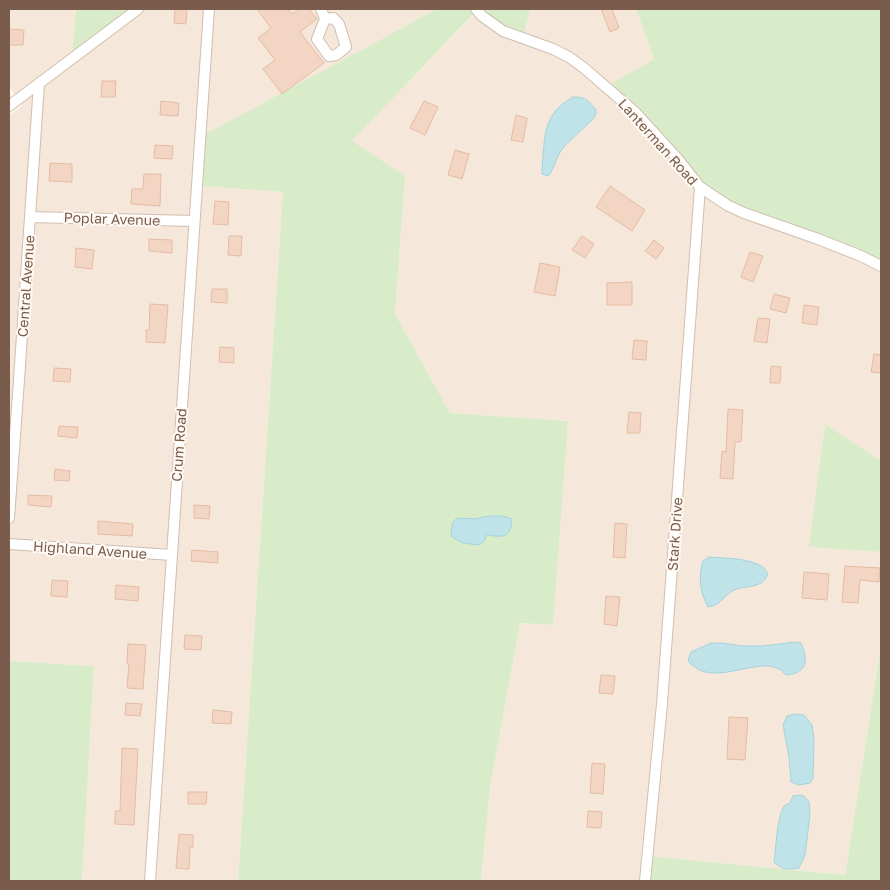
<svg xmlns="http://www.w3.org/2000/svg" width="890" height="890" viewBox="0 0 890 890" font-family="'Golos Text',sans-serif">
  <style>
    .residential { fill: #f5e8da }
    .green { fill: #d8ecc9; fill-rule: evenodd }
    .water { fill: #bfe3e8; stroke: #a5d3da }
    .building { fill: #f3d5c3; stroke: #e6bba3 }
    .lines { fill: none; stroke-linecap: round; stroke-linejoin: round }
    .minor-casing { stroke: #d1beb0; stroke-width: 12 }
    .minor { stroke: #fff; stroke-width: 10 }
    .labels { text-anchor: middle; stroke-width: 4; stroke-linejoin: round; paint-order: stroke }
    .street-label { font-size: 14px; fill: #7a5c4d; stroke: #fffaf3 }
  </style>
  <rect width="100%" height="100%" fill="#fdf6ec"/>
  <!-- residential -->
  <path class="residential" d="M 9,9 L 76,9 L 72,57 L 138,9 L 436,9 L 360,51 L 197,186 L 283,192 L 238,881 L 82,881 L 94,666 L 9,661 L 9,115 L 22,106 L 9,86 Z
    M 530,9 L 636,9 L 654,59 L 607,87 L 881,266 L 881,461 L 825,424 L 810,547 L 881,552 L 881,646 L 845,875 L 648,856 L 645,881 L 481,881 L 490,787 L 520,623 L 552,625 L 568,421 L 450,413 L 395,314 L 405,176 L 351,141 L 477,11 L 523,38 Z"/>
  <!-- green -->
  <path class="green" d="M 76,9 L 138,9 L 72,58 Z
    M 436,9 L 530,9 L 523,38 L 476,11 L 352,141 L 405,176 L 395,314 L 450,413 L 568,421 L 553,625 L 520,623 L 490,787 L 481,881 L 238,881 L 283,192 L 197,186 L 200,137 L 360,51 ZM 489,516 L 500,537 L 487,535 L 457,518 L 475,519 Z
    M 636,9 L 881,9 L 881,266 L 744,213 L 700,187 L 606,87 L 654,59 Z
    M 825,424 L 881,461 L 881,552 L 809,547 Z
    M 881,646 L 881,881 L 645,881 L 648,856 L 845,875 Z
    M 9,661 L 94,666 L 82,881 L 9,881 Z"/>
  <!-- water -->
  <path class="water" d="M 573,97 C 581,97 586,98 591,104 C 594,107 597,110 596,114 C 596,119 566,142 561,151 C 555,159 555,168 548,176 L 542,174 L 542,169 C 545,137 542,114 573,97 Z
    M 489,516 L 503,516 L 512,519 C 511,537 504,538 487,535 L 484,541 L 479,545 L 463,543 L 452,537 L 451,532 L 453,522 L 457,518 L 475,519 Z
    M 709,557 C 723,558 752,558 764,568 C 764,568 768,574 768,574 C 762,589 747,585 734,590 C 724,595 720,606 708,607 C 700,593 698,576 703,561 Z
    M 796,642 L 801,643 C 809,661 807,673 786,675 C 765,648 714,693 688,661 L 691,652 L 711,643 L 721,643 L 744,646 L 761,646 Z
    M 797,714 L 804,715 L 812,725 L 814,739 L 813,779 L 810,783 L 799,785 L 791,782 L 789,757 L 783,725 L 787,716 Z
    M 801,795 L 804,796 L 809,802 L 810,815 L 805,855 L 799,868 C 789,870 782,870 774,862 C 776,847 777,820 783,808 C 785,804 786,805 790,803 L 793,796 Z"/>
  <!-- building -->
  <path class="building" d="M 175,9 L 187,9 L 186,24 L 174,23 Z
    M 257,9 L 288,9 L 292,14 L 299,9 L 309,9 L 317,19 L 300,32 L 324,63 L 282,94 L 263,69 L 275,60 L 258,38 L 271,28 Z
    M 601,9 L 612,9 L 619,28 L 610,32 Z
    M 9,29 L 24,30 L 23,45 L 9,45 Z
    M 102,81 L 116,81 L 115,97 L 101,97 Z
    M 161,101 L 179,103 L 178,116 L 160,115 Z
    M 424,101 L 438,107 L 425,135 L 410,128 Z
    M 516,115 L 527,118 L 523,142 L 511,140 Z
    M 155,145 L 173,146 L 172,159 L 154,158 Z
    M 455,150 L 469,154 L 462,179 L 448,175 Z
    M 50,163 L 72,164 L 72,182 L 49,181 Z
    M 144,174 L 161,174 L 160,206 L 131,204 L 132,189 L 143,189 Z
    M 610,186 L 645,210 L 632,231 L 596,207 Z
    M 215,201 L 229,202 L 228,225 L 213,224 Z
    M 229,236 L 242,236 L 241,256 L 228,255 Z
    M 582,236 L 594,244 L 585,258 L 572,250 Z
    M 149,239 L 172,240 L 172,253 L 149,251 Z
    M 654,240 L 664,248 L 656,259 L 645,251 Z
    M 76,248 L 94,250 L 92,269 L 75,267 Z
    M 750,252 L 763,256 L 753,282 L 741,277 Z
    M 540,263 L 560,267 L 555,296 L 534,292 Z
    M 632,282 L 632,305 L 607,305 L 607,283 Z
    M 212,289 L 227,289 L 227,303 L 211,302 Z
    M 774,294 L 790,298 L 786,313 L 770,309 Z
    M 150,304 L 168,305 L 165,343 L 146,342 L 146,330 L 149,330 Z
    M 804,305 L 819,307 L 817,325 L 802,323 Z
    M 758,318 L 770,319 L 767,343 L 754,341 Z
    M 634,340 L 647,341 L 646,360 L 632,359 Z
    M 220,347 L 234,348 L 234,363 L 219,362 Z
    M 874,354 L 881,355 L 881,373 L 871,372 Z
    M 771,366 L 781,367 L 780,383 L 770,383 Z
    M 54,368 L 71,369 L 70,382 L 53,381 Z
    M 728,409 L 743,410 L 741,442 L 735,442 L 733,479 L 720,478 L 722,451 L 726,452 Z
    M 629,412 L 641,413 L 640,433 L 627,433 Z
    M 59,426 L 78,427 L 77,438 L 58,436 Z
    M 55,469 L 70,471 L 69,481 L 54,480 Z
    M 28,495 L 52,496 L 51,507 L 28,505 Z
    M 194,505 L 210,506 L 209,519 L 194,518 Z
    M 98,521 L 133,524 L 132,536 L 98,534 Z
    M 615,523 L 627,524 L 625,558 L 613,557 Z
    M 192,550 L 218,552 L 218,563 L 191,561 Z
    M 845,566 L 880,568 L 879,582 L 860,580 L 858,603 L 842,602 Z
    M 804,572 L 829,574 L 827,600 L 802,598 Z
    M 52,580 L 68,581 L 67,597 L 51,596 Z
    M 116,585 L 139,587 L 138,601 L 115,599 Z
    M 606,596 L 620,597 L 617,626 L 604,624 Z
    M 185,635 L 202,636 L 201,650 L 184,649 Z
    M 128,644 L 146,645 L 143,689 L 127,688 L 129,664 L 127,664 Z
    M 601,675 L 615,676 L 613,694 L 599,693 Z
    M 126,703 L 142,704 L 140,716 L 125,715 Z
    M 213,710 L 232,712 L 231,724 L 212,723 Z
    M 729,717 L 748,718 L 745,760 L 727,759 Z
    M 122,748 L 138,749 L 134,825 L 115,824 L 115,811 L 120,811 Z
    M 592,763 L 605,764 L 603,794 L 590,793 Z
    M 188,792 L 207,792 L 206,804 L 188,804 Z
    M 588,811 L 602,812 L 601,828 L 587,827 Z
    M 179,834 L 193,835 L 193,847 L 190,847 L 189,869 L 176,868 Z"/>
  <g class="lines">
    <!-- minor casing -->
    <g class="minor-casing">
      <path id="minor" d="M 321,9 L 325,19 L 317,39 L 329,56 L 336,55 L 346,47 L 339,24 L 333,18 L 325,19
        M 476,9 L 482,16 L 503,31 L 553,49 L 569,57 L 584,68 L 635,112 L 677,158 L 700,187 L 727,205 L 744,213 L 818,239 L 861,256 L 881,266
        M 9,106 L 138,9
        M 30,217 L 194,221
        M 9,518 L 19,380 L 39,83
        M 9,544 L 172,555
        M 150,881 L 172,555 L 209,9
        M 645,881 L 662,704 L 700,187"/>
    </g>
    <!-- minor -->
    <use href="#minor" class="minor"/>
  </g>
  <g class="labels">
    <!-- street labels -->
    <g class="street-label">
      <text transform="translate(658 142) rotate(48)" y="5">Lanterman Road</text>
      <text transform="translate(112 219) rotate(2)" y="5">Poplar Avenue</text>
      <text transform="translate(26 286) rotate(-86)" y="5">Central Avenue</text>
      <text transform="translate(179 445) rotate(-86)" y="5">Crum Road</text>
      <text transform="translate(675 534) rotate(-86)" y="5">Stark Drive</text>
      <text transform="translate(90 550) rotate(4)" y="5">Highland Avenue</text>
    </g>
  </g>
  <!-- border -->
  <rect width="890" height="890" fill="none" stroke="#7a5c4d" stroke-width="20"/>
</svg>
